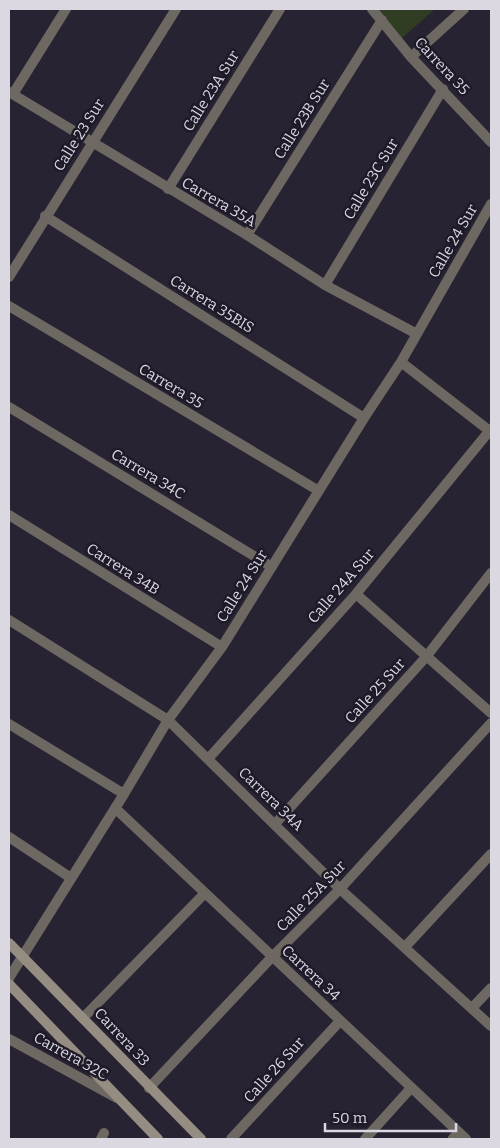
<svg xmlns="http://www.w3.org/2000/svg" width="500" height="1148" viewBox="0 0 500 1148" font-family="Bitter,serif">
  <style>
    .green { fill: #303d22 }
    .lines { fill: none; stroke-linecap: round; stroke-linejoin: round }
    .lane { stroke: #6d6861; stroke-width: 9 }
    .street { stroke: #6d6861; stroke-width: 10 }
    .secondary { stroke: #968d82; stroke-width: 10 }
    .labels { text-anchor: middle; stroke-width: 5; stroke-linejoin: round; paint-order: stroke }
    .street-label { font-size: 15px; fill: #dbd8e2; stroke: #1f1a28 }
  </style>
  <rect width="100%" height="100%" fill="#282332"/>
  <!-- green -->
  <path class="green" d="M 376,9 L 435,9 L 402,38 Z"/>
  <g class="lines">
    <!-- lane -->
    <path class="lane" d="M 452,1139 L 458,1132"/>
    <!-- street -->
    <path class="street" d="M 372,9 L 411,57 L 491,142
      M 411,57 L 464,9
      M 9,92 L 247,235 L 325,285 L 417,334
      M 13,94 L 66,9
      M 168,189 L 280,9
      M 45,216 L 364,418
      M 247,235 L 382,20
      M 9,277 L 176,9
      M 325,285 L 443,89
      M 9,306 L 319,491
      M 401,362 L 491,432
      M 9,407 L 272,567
      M 9,515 L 222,647
      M 356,594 L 491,713
      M 9,620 L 168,720 L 340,889 L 491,1026
      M 9,724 L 124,794
      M 208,759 L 356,594 L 491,429
      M 115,808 L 466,1139
      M 275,824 L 426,657 L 491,573
      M 9,837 L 71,878
      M 405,947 L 491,854
      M 9,978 L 124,794 L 168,720 L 222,647 L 364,418 L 401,362 L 491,204
      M 472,1008 L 491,988
      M 83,1018 L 205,893
      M 9,1039 L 117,1098
      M 149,1088 L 272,957 L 340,889 L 491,723
      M 101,1139 L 104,1133
      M 231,1139 L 340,1021
      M 365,1139 L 411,1088"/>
    <!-- secondary -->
    <path class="secondary" d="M 9,943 L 201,1139
      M 9,984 L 158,1139"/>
  </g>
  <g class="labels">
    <!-- street labels -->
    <g class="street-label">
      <text transform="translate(442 66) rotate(47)" y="5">Carrera 35</text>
      <text transform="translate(211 91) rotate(-58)" y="5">Calle 23A Sur</text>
      <text transform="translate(302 119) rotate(-58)" y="5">Calle 23B Sur</text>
      <text transform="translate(79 135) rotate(-58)" y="5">Calle 23 Sur</text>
      <text transform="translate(371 179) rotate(-59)" y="5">Calle 23C Sur</text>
      <text transform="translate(219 202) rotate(30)" y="5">Carrera 35A</text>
      <text transform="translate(453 241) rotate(-60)" y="5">Calle 24 Sur</text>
      <text transform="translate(212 304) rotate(32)" y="5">Carrera 35BIS</text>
      <text transform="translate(171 386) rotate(31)" y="5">Carrera 35</text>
      <text transform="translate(148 474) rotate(31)" y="5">Carrera 34C</text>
      <text transform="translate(123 569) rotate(32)" y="5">Carrera 34B</text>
      <text transform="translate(242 586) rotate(-58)" y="5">Calle 24 Sur</text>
      <text transform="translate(341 586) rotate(-49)" y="5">Calle 24A Sur</text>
      <text transform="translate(375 691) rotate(-48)" y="5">Calle 25 Sur</text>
      <text transform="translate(271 799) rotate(44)" y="5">Carrera 34A</text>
      <text transform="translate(311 896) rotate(-46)" y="5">Calle 25A Sur</text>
      <text transform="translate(311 973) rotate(43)" y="5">Carrera 34</text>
      <text transform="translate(122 1037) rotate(47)" y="5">Carrera 33</text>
      <text transform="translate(71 1056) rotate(29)" y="5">Carrera 32C</text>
      <text transform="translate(274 1070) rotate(-48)" y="5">Calle 26 Sur</text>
    </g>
  </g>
  <!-- border -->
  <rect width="500" height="1148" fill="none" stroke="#dbd8e2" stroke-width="20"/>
  <!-- scale -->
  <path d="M325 1123v8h131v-8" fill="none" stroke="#dbd8e2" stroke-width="2.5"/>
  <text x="332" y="1123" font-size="15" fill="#dbd8e2" stroke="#1f1a28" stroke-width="4" paint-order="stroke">50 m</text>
</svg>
